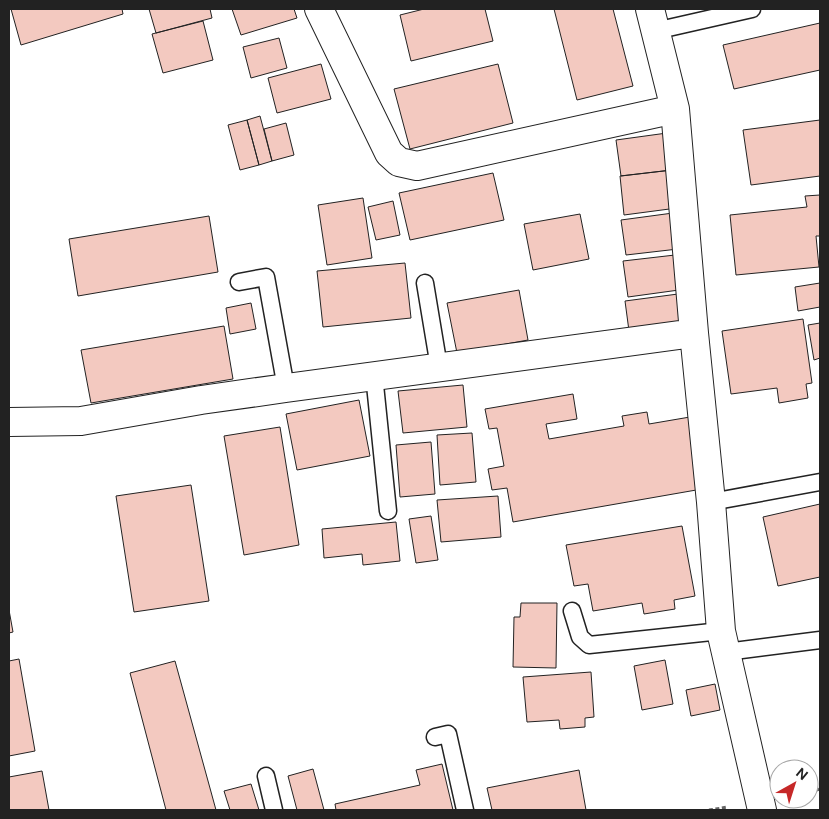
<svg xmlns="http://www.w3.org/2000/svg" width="829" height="819" viewBox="0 0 829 819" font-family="'DM Sans',sans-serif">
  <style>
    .building { fill: #f3c9c0; stroke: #222 }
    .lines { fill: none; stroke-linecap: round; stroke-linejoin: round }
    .service-casing { stroke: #222; stroke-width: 19 }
    .minor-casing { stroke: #222; stroke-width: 30 }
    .path { stroke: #646464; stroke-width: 3; stroke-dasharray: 4 2.5; stroke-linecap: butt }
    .service { stroke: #fff; stroke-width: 16 }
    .minor { stroke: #fff; stroke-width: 28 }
  </style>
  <rect width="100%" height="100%" fill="#fff"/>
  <!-- building -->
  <path class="building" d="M 11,9 L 122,9 L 123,14 L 21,45 Z
    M 149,9 L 210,9 L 212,18 L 156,33 Z
    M 232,9 L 294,9 L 297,18 L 241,35 Z
    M 424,9 L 485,9 L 493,41 L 411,61 L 400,15 Z
    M 554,9 L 613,9 L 633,86 L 577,100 Z
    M 203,21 L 213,60 L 163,73 L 152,34 Z
    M 820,23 L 820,70 L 734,89 L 723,45 Z
    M 279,38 L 287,68 L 251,78 L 243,47 Z
    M 321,64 L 331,99 L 277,113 L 268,78 Z
    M 498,64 L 513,123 L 410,149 L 394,89 Z
    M 260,116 L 272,161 L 259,165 L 247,120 Z
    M 247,120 L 259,165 L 240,170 L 228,125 Z
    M 820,120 L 820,176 L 751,185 L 743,130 Z
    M 286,123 L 294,155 L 272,161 L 264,129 Z
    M 667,133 L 672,170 L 621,176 L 616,140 Z
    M 672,170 L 677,208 L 624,215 L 620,176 Z
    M 493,173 L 504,220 L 410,240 L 399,193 Z
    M 820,195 L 820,236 L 816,236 L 819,267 L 736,275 L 730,215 L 807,207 L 805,196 Z
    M 363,198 L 372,258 L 327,265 L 318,205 Z
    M 393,201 L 400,235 L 376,240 L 368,207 Z
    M 673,213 L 678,249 L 626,255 L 621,220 Z
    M 580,214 L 589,259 L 533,270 L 524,224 Z
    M 209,216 L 218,272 L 78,296 L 69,239 Z
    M 675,255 L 679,290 L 628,297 L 623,261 Z
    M 405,263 L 411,318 L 323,327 L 317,271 Z
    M 820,283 L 820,307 L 798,311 L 795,287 Z
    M 519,290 L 528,340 L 457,353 L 447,303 Z
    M 678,294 L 681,324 L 629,331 L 625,301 Z
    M 251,303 L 256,329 L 230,334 L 226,308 Z
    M 803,319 L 812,383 L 806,384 L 808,398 L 779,403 L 777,388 L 731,394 L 722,331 Z
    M 820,323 L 820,358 L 814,360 L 808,325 Z
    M 224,326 L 233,379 L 91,403 L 81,350 Z
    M 463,385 L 467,427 L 403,433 L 398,391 Z
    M 573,394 L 577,419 L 546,424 L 549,439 L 624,426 L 622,416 L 647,412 L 649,424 L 690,417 L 702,489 L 513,522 L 507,488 L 492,490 L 488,469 L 504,466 L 497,428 L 489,429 L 485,409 Z
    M 359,400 L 370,456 L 297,470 L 286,414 Z
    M 280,427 L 299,545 L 244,555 L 224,436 Z
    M 472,433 L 476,482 L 440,485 L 437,435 Z
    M 431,442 L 435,494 L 400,497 L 396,445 Z
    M 191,485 L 209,601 L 134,612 L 116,496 Z
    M 498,496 L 501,537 L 441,542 L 437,500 Z
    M 820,504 L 820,577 L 778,586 L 763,517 Z
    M 431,516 L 438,560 L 416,563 L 409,519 Z
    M 396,522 L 400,561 L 363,565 L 362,554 L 324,558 L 322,529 Z
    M 682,526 L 695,596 L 674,600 L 675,609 L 644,614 L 642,603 L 593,611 L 588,584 L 574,586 L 566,545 Z
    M 521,603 L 557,603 L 556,668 L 513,667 L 514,617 L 520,617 Z
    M 9,610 L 13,632 L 9,633 Z
    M 19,659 L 35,751 L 9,756 L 9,661 Z
    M 665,660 L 673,704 L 642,710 L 634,666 Z
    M 175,661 L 216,810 L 166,810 L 130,673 Z
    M 591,672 L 594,717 L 585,718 L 585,727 L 560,729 L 559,720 L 527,722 L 523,677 Z
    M 715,684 L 720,710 L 691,716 L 686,690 Z
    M 442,764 L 453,810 L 336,810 L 335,804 L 420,785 L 416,770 Z
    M 313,769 L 324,810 L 297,810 L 288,776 Z
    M 579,770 L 586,810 L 492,810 L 487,788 Z
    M 42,771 L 49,810 L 9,810 L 9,777 Z
    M 251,784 L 259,810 L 230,810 L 224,791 Z"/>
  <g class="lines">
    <!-- service casing -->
    <g class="service-casing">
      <path id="service" d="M 655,31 L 752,9
        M 239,282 L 266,277 L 286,388
        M 425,283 L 439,367
        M 374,375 L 388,511
        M 711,502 L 820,482
        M 572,611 L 580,637 L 589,645 L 721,631
        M 726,652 L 820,640
        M 435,737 L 448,734 L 465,810
        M 266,776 L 274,810"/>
    </g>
    <!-- minor casing -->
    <g class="minor-casing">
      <path id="minor" d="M 319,9 L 389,153 L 399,162 L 417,166 L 675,109
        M 650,9 L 675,109 L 694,333 L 711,502 L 721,631 L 762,810
        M 9,422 L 81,421 L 201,400 L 286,388 L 694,333"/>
    </g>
    <!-- path -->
    <path class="path" d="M 809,792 L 820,789
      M 709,810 L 728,807"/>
    <!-- service -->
    <use href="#service" class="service"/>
    <!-- minor -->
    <use href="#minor" class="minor"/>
  </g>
  <!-- border -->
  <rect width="829" height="819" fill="none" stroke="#222222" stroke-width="20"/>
  <!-- north arrow -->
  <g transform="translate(794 784) rotate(39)"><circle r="24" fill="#ffffff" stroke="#a7a7a7"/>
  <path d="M0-4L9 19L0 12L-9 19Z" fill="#c62828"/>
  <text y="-8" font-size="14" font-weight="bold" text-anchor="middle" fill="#222222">N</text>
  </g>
</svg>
